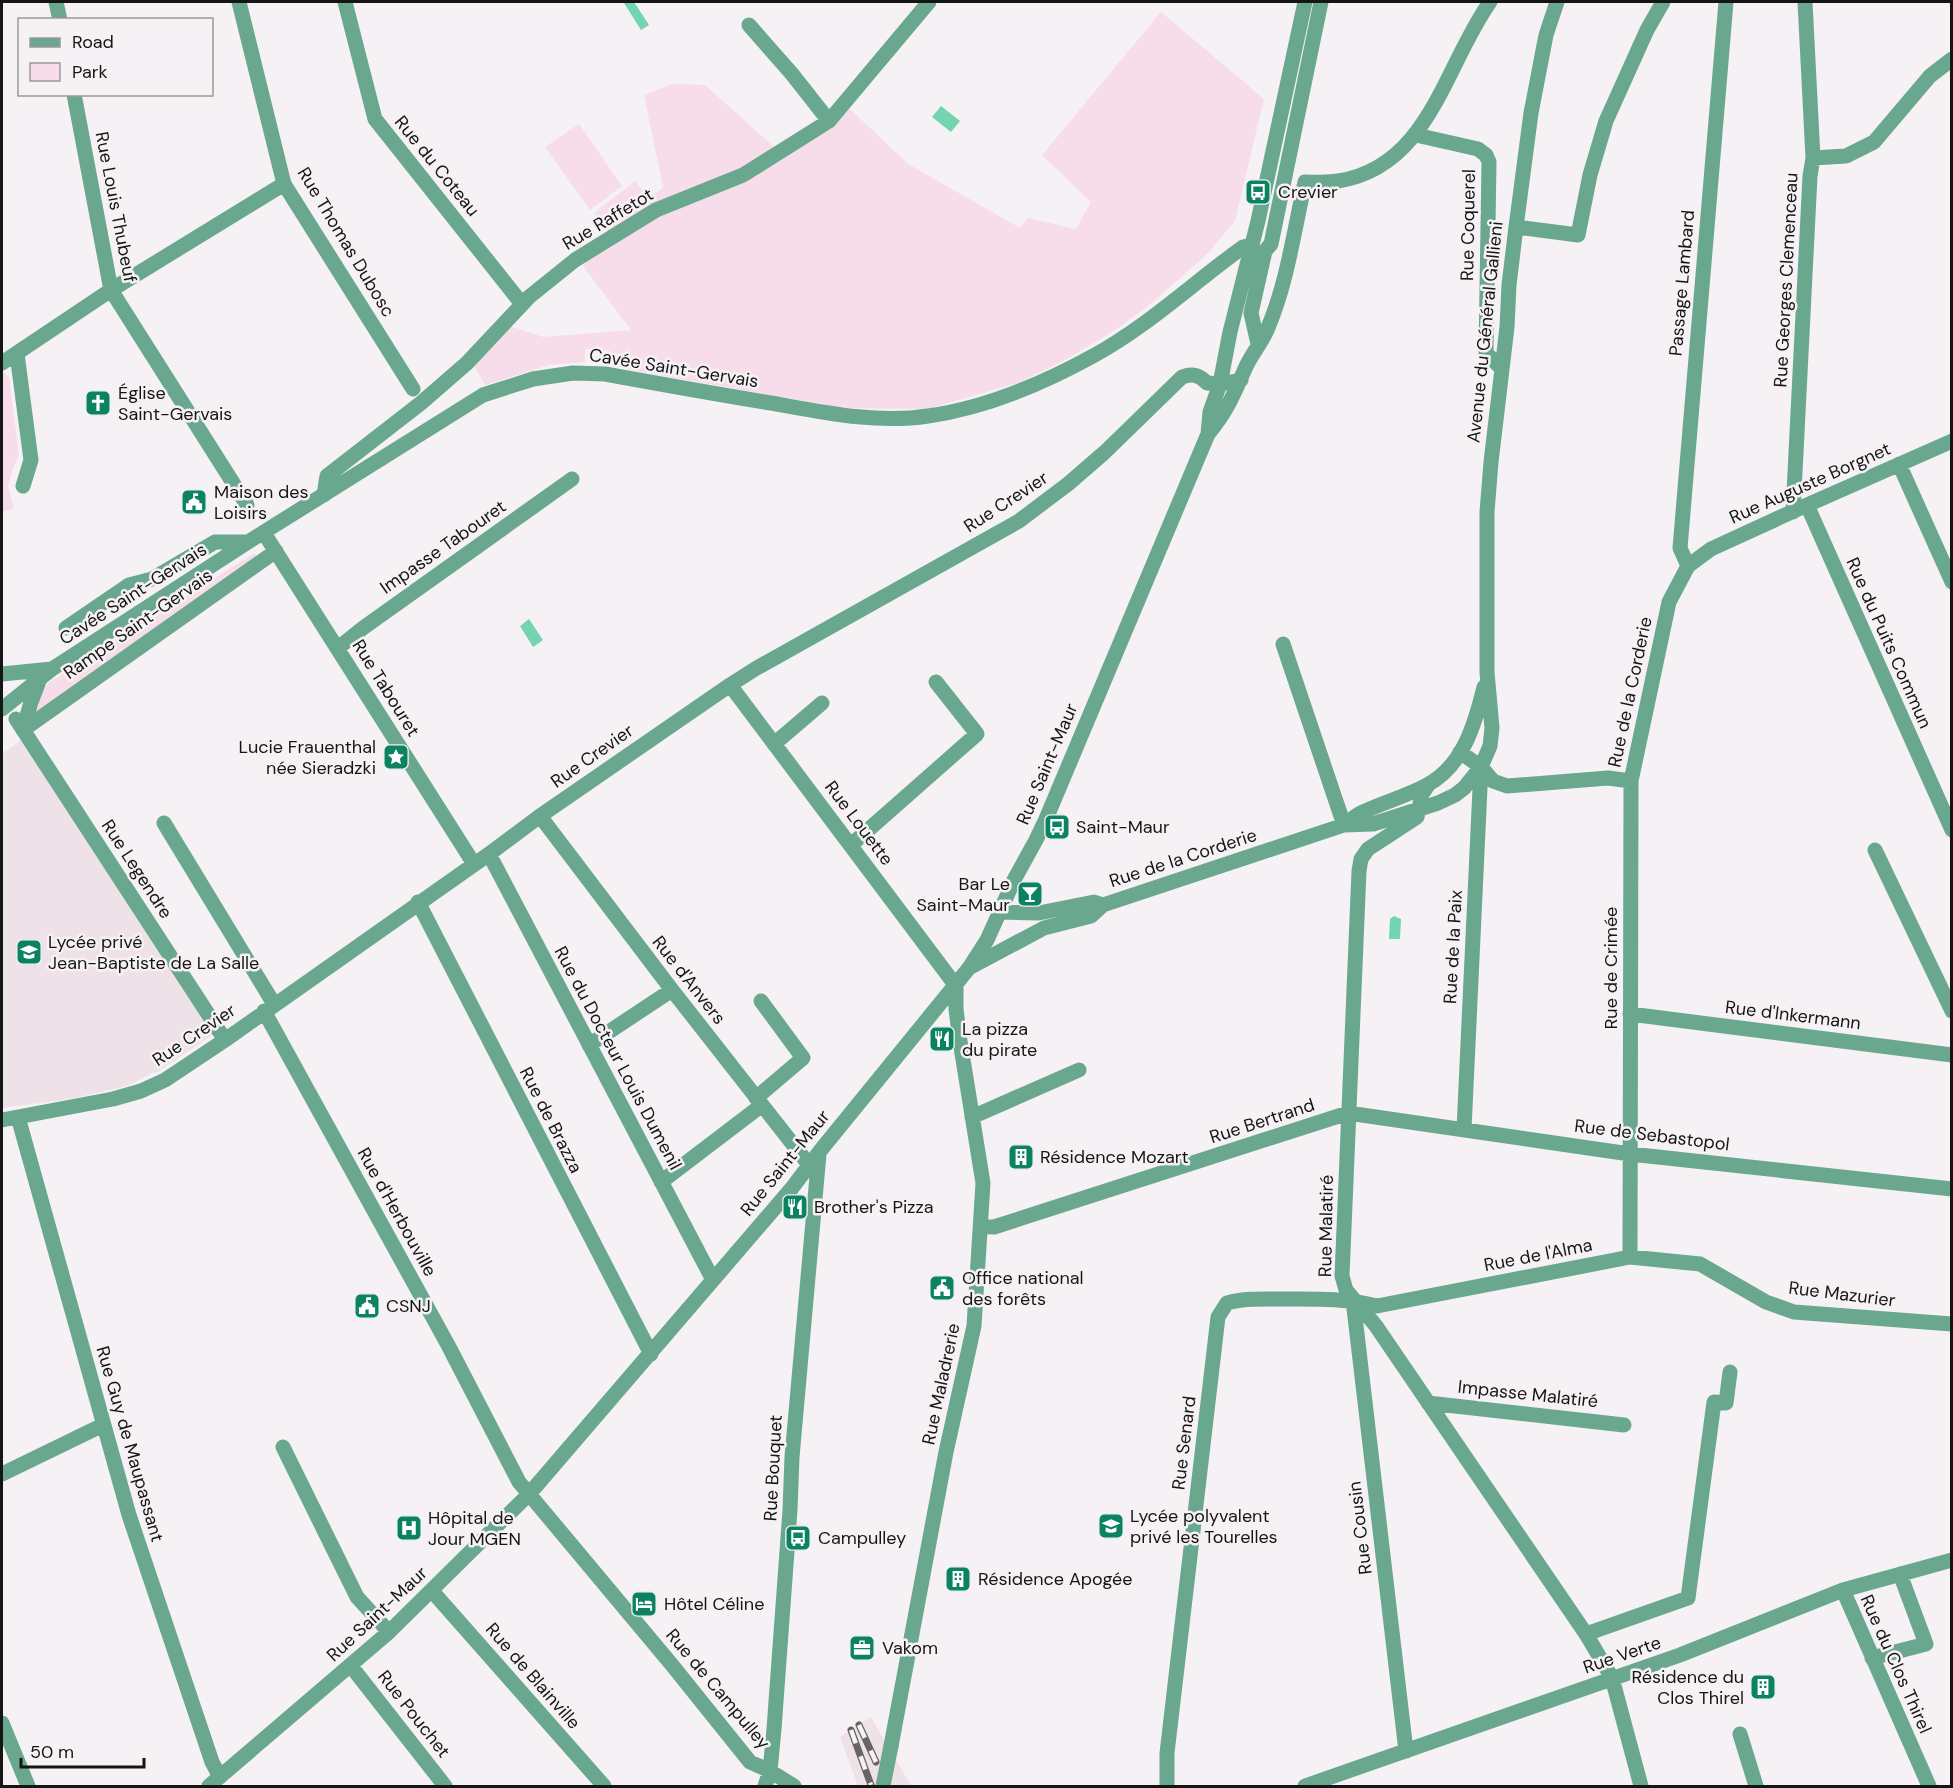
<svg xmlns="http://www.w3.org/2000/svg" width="1953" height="1788" viewBox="0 0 1953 1788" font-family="'DM Sans',sans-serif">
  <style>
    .built { fill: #eee1e7 }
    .green { fill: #f7dcea }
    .water { fill: #72d5b0 }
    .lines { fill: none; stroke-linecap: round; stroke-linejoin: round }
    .minor { stroke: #69a88f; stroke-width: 15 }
    .rail-casing { stroke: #666465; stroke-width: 7 }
    .rail { stroke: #f6f1f4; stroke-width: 4.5; stroke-dasharray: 14; stroke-linecap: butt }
    .minor-bridge { stroke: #69a88f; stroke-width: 15 }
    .labels { text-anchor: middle; stroke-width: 5; stroke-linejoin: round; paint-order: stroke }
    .street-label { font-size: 18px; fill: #161515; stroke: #f6f1f4 }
    .poi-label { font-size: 18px; fill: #161515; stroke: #f6f1f4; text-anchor: start }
  </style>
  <rect width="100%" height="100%" fill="#f6f1f4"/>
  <!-- built -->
  <path class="built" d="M 21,740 L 214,1034 L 156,1073 L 154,1072 L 127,1086 L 70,1099 L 2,1108 L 2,754 Z
    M 871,1717 L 911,1786 L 858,1786 L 840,1737 Z"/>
  <!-- green -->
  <path class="green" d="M 1161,12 L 1264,99 L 1235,221 L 1207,254 L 1154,301 L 1117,329 L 1069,358 L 1018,383 L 927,409 L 842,408 L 626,369 L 610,363 L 610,351 L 585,349 L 585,362 L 549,365 L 485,385 L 473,363 L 510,326 L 543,337 L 631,330 L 583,266 L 609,233 L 594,213 L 635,181 L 650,199 L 663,187 L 644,95 L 673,84 L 705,85 L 783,155 L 830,126 L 850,109 L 908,164 L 1020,228 L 1028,218 L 1076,229 L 1091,202 L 1042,155 Z
    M 579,124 L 622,186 L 590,210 L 545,147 Z
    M 4,373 L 9,377 L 19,455 L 13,468 L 8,486 L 14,509 L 2,512 L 2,375 Z
    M 253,554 L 256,554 L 256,557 L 34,714 L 30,712 L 48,683 Z"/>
  <!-- water -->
  <path class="water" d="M 626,2 L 634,2 L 649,25 L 641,30 L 624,3 Z
    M 941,106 L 960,121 L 951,132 L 932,117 Z
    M 529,619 L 543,640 L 533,647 L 520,626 Z
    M 1394,916 L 1401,919 L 1400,939 L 1389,939 L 1390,919 Z"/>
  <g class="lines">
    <!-- minor -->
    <path class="minor" d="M 56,2 L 60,20
      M 239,2 L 284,184 L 413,389
      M 345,2 L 375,119 L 522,304
      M 1805,2 L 1813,158
      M 749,25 L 792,74 L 829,121
      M 74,94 L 111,290 L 247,505
      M 1416,135 L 1478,149 L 1486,155 L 1489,162 L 1486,353 L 1502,369
      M 1516,227 L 1578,235 L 1590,175 L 1606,121 L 1647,30 L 1663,2
      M 1258,344 L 1251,313 L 1265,251 L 1271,244 L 1321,2
      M 17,354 L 31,460 L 23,486
      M 2,363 L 111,290 L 284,184
      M 1208,434 C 1226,413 1233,396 1244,371 C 1250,356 1261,344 1267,330 C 1287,284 1294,231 1305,182 C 1316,182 1327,183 1338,181 C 1429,167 1445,65 1490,2
      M 1899,464 L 1952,582
      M 324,495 L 327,476 L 421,403 L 467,363 L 529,297 L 575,260 L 656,210 L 743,175 L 829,121 L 929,2
      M 1807,505 L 1952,830
      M 1793,512 L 1810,176 L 1813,158 L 1846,156 L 1874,142 L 1930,76 L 1952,59
      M 264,533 L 474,864
      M 1688,566 L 1680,548 L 1726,2
      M 66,628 L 129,585 L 152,579 L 215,542 L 248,542
      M 1283,644 L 1344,825
      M 338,648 L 363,628 L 572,479
      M 2,674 L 52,669
      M 730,685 L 956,986
      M 2,709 L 52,669 L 248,542 L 483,395 L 533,379 L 573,373 L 605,374 C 660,384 715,394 771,403 C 822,412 876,424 928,416 C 986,408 1042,384 1093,356 C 1148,326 1193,283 1243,247 L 1252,245
      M 16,719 L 225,1040
      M 23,730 L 276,551
      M 23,730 L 31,702 L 39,681
      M 774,744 L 822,703
      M 1460,752 L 1481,767 L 1493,781 L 1507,786 L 1608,778 L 1631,781
      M 1428,785 L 1422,794 L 1417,817 L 1368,849 L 1361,859 L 1359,871 L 1342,1276 L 1346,1290 L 1376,1326 L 1586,1634 L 1612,1678 L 1641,1786
      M 540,816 L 672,990 L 810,1166
      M 164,823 L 274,1004
      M 1344,825 C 1350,821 1356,815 1363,812 C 1384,802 1407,796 1427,785 C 1463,766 1475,724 1484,687
      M 851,845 L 977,734 L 936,682
      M 1875,850 L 1952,1011
      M 489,854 L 713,1280
      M 418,902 L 651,1354
      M 1000,912 L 1039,913 L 1094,902 L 1103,905
      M 969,968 L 1044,928 L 1091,916 L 1103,905 L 1344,825 L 1373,824 L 1438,803 L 1455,795 L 1464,788 L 1481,767 L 1490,746 L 1492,728 L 1487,672 L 1487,512 L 1491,462 L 1507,327 L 1509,285 L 1516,227 L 1531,113 L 1546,35 L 1557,2
      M 264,1011 L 448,1345 L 519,1482 L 672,1665 L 750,1762 L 770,1771 L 794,1786
      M 1630,1014 L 1952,1055
      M 589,1045 L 672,990
      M 756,1098 L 803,1058 L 761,1001
      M 18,1117 L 129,1515 L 212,1762 L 220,1777
      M 972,1117 L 1079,1070
      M 2,1120 L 113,1099 L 141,1091 L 165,1080 L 225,1040 L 489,854 L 540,816 L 730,685 L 755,669 L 1019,521 L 1068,484 L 1105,452 L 1182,377 C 1193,373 1199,375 1207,383 L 1220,384 L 1241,380
      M 1464,1129 L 1481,767
      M 661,1182 L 762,1105
      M 981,1226 L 994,1227 L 1348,1113 L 1630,1154 L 1952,1189
      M 1630,1257 L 1631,781 L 1669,602 L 1688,566 L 1711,549 L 1807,505 L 1952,441
      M 1353,1300 L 1406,1751
      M 1428,1403 L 1624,1425
      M 283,1447 L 357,1597 L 389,1632
      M 2,1474 L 103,1425
      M 1843,1590 L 1929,1786
      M 432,1591 L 604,1786
      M 1586,1634 L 1688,1598 L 1714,1402 L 1726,1403 L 1730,1372
      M 1872,1658 L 1926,1644 L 1900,1574
      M 351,1666 L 445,1786
      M 2,1723 L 28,1786
      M 1740,1734 L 1756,1786
      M 891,1746 L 946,1452 L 974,1326 L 983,1183 L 960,1041 L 956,1009 L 956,986
      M 209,1786 L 389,1632 L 530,1493 L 792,1188 L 820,1151 L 969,968 L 987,940 L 1014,880 L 1036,840 L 1046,819 L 1208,434 L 1210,412 L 1220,384 L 1230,332 L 1258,221 L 1305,2
      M 765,1786 L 770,1771 L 774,1729 L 790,1510 L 792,1457 L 819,1154
      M 1167,1786 L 1167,1753 L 1218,1317 L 1227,1303 C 1245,1298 1264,1299 1283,1299 C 1315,1299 1345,1298 1377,1306 L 1630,1257 L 1700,1264 L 1766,1302 L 1794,1312 L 1952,1324
      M 1305,1786 L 1680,1655 L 1843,1590 L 1952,1560"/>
    <!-- rail casing -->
    <g class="rail-casing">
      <path id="rail" d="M 859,1725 L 876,1762
        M 851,1730 L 871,1785"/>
    </g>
    <!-- rail -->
    <use href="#rail" class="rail"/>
    <!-- minor-bridge -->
    <path class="minor-bridge" d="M 883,1786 L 891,1746"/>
  </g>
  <!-- icons -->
  <defs>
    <g id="bus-square" transform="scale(1.35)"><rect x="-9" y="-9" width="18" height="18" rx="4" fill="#0b8362" stroke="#f6f1f4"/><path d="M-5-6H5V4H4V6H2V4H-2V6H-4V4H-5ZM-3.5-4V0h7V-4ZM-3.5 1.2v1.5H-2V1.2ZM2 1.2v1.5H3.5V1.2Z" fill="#fff"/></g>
    <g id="church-square" transform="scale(1.35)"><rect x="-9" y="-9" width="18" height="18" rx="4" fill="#0b8362" stroke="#f6f1f4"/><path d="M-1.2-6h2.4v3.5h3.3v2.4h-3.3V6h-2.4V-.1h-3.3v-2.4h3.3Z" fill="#fff"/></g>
    <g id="civic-square" transform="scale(1.35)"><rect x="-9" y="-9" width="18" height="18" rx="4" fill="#0b8362" stroke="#f6f1f4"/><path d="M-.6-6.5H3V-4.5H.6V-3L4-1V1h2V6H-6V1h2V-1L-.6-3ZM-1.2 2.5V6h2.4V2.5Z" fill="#fff"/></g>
    <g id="sight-square" transform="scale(1.35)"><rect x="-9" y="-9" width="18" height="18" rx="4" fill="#0b8362" stroke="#f6f1f4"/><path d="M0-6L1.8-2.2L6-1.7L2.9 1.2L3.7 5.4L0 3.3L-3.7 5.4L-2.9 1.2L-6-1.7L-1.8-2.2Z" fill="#fff"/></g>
    <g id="bar-square" transform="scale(1.35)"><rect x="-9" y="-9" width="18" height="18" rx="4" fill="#0b8362" stroke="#f6f1f4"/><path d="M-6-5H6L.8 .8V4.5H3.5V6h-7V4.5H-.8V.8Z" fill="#fff"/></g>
    <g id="school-square" transform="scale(1.35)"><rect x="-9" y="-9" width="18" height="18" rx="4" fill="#0b8362" stroke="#f6f1f4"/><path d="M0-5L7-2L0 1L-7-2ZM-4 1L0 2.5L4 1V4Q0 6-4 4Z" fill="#fff"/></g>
    <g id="restaurant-square" transform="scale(1.35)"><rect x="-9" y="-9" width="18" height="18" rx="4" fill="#0b8362" stroke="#f6f1f4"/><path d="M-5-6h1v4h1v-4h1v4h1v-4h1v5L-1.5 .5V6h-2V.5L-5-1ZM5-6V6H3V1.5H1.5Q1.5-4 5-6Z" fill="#fff"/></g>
    <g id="building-square" transform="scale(1.35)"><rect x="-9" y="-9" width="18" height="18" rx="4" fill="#0b8362" stroke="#f6f1f4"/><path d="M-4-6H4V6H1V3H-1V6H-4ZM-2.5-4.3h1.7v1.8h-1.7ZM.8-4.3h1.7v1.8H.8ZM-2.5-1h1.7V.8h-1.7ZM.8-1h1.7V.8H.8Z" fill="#fff"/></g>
    <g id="hospital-square" transform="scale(1.35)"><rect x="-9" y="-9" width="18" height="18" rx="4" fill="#0b8362" stroke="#f6f1f4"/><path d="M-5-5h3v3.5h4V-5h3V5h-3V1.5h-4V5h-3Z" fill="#fff"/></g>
    <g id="hotel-square" transform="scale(1.35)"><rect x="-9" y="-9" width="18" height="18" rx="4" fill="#0b8362" stroke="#f6f1f4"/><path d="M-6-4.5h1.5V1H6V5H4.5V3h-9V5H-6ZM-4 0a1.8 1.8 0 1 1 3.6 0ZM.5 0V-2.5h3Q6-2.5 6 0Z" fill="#fff"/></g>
    <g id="office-square" transform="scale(1.35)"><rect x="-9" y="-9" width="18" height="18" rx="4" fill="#0b8362" stroke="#f6f1f4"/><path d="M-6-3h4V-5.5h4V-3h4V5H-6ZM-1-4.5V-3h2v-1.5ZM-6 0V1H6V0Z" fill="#fff"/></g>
  </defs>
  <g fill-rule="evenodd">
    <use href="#bus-square" x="1258" y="192"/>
    <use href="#church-square" x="98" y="403"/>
    <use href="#civic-square" x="194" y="502"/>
    <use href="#sight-square" x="396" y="757"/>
    <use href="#bus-square" x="1057" y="827"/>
    <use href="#bar-square" x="1030" y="894"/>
    <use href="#school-square" x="29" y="952"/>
    <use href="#restaurant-square" x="942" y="1039"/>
    <use href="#building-square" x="1021" y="1157"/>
    <use href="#restaurant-square" x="795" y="1207"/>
    <use href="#civic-square" x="942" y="1288"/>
    <use href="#civic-square" x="367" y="1306"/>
    <use href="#school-square" x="1111" y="1526"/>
    <use href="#hospital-square" x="409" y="1528"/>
    <use href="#bus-square" x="798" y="1538"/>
    <use href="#building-square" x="958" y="1579"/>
    <use href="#hotel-square" x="644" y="1604"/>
    <use href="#office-square" x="862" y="1648"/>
    <use href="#building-square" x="1763" y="1687"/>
  </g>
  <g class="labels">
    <!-- street labels -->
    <g class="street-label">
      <text transform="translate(437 166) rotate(51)" y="6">Rue du Coteau</text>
      <text transform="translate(116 207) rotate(79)" y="6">Rue Louis Thubeuf</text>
      <text transform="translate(608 219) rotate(-31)" y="6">Rue Raffetot</text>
      <text transform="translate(1468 225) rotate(-89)" y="6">Rue Coquerel</text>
      <text transform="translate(346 242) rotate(59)" y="6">Rue Thomas Dubosc</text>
      <text transform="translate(1786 280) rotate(-87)" y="6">Rue Georges Clemenceau</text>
      <text transform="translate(1682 283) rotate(-85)" y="6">Passage Lambard</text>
      <text transform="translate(1485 332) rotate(-84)" y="6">Avenue du Général Gallieni</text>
      <text transform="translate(674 368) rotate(9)" y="6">Cavée Saint-Gervais</text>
      <text transform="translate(1810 483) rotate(-24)" y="6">Rue Auguste Borgnet</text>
      <text transform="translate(1006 502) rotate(-33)" y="6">Rue Crevier</text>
      <text transform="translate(443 547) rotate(-35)" y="6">Impasse Tabouret</text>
      <text transform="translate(133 594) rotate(-33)" y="6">Cavée Saint-Gervais</text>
      <text transform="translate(138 624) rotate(-35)" y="6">Rampe Saint-Gervais</text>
      <text transform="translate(1889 643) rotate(66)" y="6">Rue du Puits Commun</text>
      <text transform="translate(386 688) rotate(58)" y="6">Rue Tabouret</text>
      <text transform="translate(1630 692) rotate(-78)" y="6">Rue de la Corderie</text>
      <text transform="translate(592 756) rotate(-35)" y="6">Rue Crevier</text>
      <text transform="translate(1047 764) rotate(-67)" y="6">Rue Saint-Maur</text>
      <text transform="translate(859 823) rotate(53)" y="6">Rue Louette</text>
      <text transform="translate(1183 858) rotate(-18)" y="6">Rue de la Corderie</text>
      <text transform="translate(137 869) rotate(57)" y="6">Rue Legendre</text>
      <text transform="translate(1453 947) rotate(-87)" y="6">Rue de la Paix</text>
      <text transform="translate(1611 968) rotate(-90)" y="6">Rue de Crimée</text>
      <text transform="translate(689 980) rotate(52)" y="6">Rue d'Anvers</text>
      <text transform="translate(1793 1015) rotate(7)" y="6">Rue d'Inkermann</text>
      <text transform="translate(194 1035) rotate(-34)" y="6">Rue Crevier</text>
      <text transform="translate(618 1058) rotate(62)" y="6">Rue du Docteur Louis Dumenil</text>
      <text transform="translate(551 1120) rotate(63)" y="6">Rue de Brazza</text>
      <text transform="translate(1262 1121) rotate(-18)" y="6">Rue Bertrand</text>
      <text transform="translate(1652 1135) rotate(7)" y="6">Rue de Sebastopol</text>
      <text transform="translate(785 1163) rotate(-51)" y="6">Rue Saint-Maur</text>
      <text transform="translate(397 1212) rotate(61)" y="6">Rue d'Herbouville</text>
      <text transform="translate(1326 1226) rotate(-89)" y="6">Rue Malatiré</text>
      <text transform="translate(1538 1255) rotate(-11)" y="6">Rue de l'Alma</text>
      <text transform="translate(1842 1294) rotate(7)" y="6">Rue Mazurier</text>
      <text transform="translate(941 1384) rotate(-78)" y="6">Rue Maladrerie</text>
      <text transform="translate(1528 1394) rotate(6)" y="6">Impasse Malatiré</text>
      <text transform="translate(1184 1443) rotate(-83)" y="6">Rue Senard</text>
      <text transform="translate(130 1444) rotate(74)" y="6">Rue Guy de Maupassant</text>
      <text transform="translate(773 1468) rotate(-87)" y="6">Rue Bouquet</text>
      <text transform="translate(1360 1528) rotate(-97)" y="6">Rue Cousin</text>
      <text transform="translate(377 1614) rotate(-43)" y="6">Rue Saint-Maur</text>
      <text transform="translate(1622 1655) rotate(-19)" y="6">Rue Verte</text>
      <text transform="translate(1896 1664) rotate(66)" y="6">Rue du Clos Thirel</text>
      <text transform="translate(533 1676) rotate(49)" y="6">Rue de Blainville</text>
      <text transform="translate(718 1689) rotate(50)" y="6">Rue de Campulley</text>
      <text transform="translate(414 1714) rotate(52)" y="6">Rue Pouchet</text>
    </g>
    <!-- poi labels -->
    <g class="poi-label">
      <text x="1278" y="198">Crevier</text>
      <text x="118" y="399">Église<tspan x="118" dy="21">Saint-Gervais</tspan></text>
      <text x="214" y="498">Maison des<tspan x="214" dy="21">Loisirs</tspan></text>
      <text x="376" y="753" text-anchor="end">Lucie Frauenthal<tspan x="376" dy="21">née Sieradzki</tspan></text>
      <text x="1076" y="833">Saint-Maur</text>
      <text x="1010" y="890" text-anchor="end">Bar Le<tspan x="1010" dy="21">Saint-Maur</tspan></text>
      <text x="48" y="948">Lycée privé<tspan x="48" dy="21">Jean-Baptiste de La Salle</tspan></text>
      <text x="962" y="1035">La pizza<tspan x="962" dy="21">du pirate</tspan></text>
      <text x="1040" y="1163">Résidence Mozart</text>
      <text x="814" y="1213">Brother's Pizza</text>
      <text x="962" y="1284">Office national<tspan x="962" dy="21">des forêts</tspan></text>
      <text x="386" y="1312">CSNJ</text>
      <text x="1130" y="1522">Lycée polyvalent<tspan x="1130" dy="21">privé les Tourelles</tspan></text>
      <text x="428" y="1524">Hôpital de<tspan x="428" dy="21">Jour MGEN</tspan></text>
      <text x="818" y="1544">Campulley</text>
      <text x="978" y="1585">Résidence Apogée</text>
      <text x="664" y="1610">Hôtel Céline</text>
      <text x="882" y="1654">Vakom</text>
      <text x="1744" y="1683" text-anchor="end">Résidence du<tspan x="1744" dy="21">Clos Thirel</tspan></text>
    </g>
  </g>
  <!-- border -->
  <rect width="1953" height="1788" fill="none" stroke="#161515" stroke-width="6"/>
  <!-- legend -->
  <rect x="18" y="18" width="195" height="78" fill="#f6f1f4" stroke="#9c999b" stroke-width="1.5"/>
  <rect x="30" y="38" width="30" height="9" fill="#69a88f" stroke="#9c999b" stroke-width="1.5"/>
  <text x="72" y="48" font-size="18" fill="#161515">Road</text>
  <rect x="30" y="63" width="30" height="18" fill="#f7dcea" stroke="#9c999b" stroke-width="1.5"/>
  <text x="72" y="78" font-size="18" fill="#161515">Park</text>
  <!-- scale -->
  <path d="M21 1758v9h123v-9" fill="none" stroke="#161515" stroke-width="3"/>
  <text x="30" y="1758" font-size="18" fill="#161515" stroke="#f6f1f4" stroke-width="4.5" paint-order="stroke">50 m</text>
</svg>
